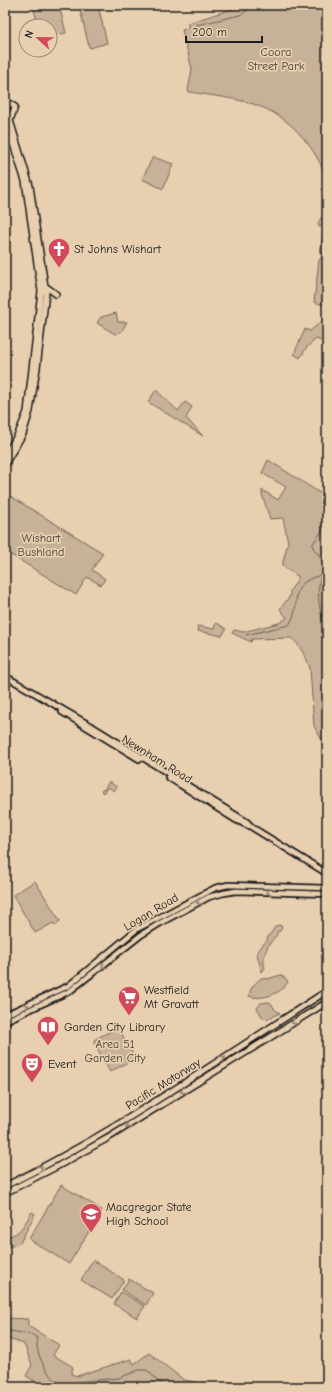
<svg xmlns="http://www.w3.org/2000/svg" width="332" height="1392" viewBox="0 0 332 1392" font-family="'Comic Neue',sans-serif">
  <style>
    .green { fill: #c7b198; stroke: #72665a }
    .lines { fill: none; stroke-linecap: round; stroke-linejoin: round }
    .stream { stroke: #685e53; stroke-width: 1 }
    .primary-casing { stroke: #1c1c1c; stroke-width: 8 }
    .highway-casing { stroke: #1c1c1c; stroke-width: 8 }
    .primary { stroke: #e8cfb0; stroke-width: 4.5 }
    .highway { stroke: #e8cfb0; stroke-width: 5 }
    .oneway { stroke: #8c7e6d }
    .labels { text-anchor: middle; stroke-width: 3.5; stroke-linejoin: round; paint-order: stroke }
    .park-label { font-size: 12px; fill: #47413b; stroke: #e8cfb0 }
    .poi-label { font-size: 12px; fill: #1c1c1c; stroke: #e8cfb0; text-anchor: start }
    .street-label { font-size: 12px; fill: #1c1c1c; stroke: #e8cfb0 }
  </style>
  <rect width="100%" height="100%" fill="#e8cfb0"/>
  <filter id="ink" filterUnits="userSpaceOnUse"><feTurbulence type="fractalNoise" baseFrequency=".025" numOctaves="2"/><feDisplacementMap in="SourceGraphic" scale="8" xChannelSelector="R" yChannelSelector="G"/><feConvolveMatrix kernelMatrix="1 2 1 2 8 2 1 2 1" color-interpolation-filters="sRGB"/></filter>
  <g filter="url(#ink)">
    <!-- green -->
    <path class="green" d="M 33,5 L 59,5 L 66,33 L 50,36 L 50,26 L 41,26 L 37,22 Z
      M 79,5 L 98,5 L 107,43 L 90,48 L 89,47 Z
      M 245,5 L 327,5 L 327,183 C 323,166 316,154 305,140 C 272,100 238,100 190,92 L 188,91 L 192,69 L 182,30 L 188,28 L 188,23 Z
      M 153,157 L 173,164 L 163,189 L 142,179 Z
      M 327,209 L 327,229 L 323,225 L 319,227 L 318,223 Z
      M 327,231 L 327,306 L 314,302 L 319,260 L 321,259 L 322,253 L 320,253 L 323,234 L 324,232 L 326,233 Z
      M 116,313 L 118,322 L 127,322 L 121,332 L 119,332 L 117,334 L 115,334 L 97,323 L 101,317 Z
      M 327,317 L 326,331 L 327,336 L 321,341 L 316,339 L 307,347 L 300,358 L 294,354 L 305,329 L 310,331 Z
      M 156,390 L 178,411 L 185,402 L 192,407 L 186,418 L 203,436 L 148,402 Z
      M 268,460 L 320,493 L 327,483 L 327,749 L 314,726 L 310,668 C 307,659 299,643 291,638 L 252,639 L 251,642 L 232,633 L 234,630 L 243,632 L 279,623 L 287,618 L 280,609 L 290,596 L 290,591 L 299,577 L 282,566 L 288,542 L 283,518 L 270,519 L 262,494 L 262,490 L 278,500 L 286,487 L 262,473 Z
      M 5,493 L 103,553 L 92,570 L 105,579 L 101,585 L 87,577 L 76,595 L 5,551 Z
      M 217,623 L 226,629 L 222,636 L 198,631 L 197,626 L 214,629 L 215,625 Z
      M 109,782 L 117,787 L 114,791 L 108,787 L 103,793 L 101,791 L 103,789 L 104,790 Z
      M 35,881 L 60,921 L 55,925 L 53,923 L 35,933 L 13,895 Z
      M 278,925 L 281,926 L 282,928 L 280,931 L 277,932 L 277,935 C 268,944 261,956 265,968 L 262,972 L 257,954 C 259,948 263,944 268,940 L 267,939 L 275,927 Z
      M 281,975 L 288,981 C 284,993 261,1001 249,996 C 250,987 256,983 261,978 L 267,979 Z
      M 268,1002 L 271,1003 L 275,1010 L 280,1013 L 267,1019 L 263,1018 L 257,1008 L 261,1003 Z
      M 118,1027 L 135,1058 L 110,1072 L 94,1043 L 94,1040 Z
      M 61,1185 L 102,1210 L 69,1264 L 29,1239 Z
      M 32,1212 L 35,1214 L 20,1243 L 5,1248 L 5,1237 C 21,1235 24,1224 32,1212 Z
      M 93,1260 L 124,1280 L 112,1299 L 81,1280 Z
      M 129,1279 L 153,1293 L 146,1305 L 122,1290 Z
      M 121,1292 L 145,1306 L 137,1318 L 114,1304 Z
      M 5,1318 L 28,1319 L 28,1326 L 59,1345 L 53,1355 L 73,1367 L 71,1374 L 77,1376 L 131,1359 L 134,1364 L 149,1353 L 184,1380 L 219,1387 L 45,1387 L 26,1376 L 32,1365 L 24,1344 L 5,1338 Z
      M 327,1378 L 327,1387 L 308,1387 Z"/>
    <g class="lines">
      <!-- stream -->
      <path class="stream" d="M 264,5 L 268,8 L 278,8 L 283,5
        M 298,5 L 299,10 L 315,6 L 327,13
        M 196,25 L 240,15 L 256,5
        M 327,518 L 322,531 L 312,545 C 314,552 320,554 322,561 C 324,569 320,577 319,585 C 317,600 321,618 327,631
        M 246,635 L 289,625 C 304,603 284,585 321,575
        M 5,1330 L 33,1335 L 37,1338 C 38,1341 37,1344 37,1347 C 39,1359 48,1377 59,1382
        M 65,1383 L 119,1378 L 139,1370 L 147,1370 C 156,1378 156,1384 170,1387
        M 308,1387 L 327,1378"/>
      <!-- primary casing -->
      <g class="primary-casing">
        <path id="primary" d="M 5,676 L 93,727 L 247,822 L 253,828 L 323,871 L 327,875
          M 62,712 L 139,759
          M 168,777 L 236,820 L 249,826
          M 5,1015 L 68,986 L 137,929 L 215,888 L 228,885 L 327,888
          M 5,1021 L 70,991 L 141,935 L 162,922 L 209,897 L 224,893 L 236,891 L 327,894"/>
      </g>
      <!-- highway casing -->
      <g class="highway-casing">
        <path id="highway" d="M 5,100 L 15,107
          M 5,104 L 30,186 L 46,293 L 37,368 L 30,411 L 23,434 L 5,464
          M 5,119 L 25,181 L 41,291 L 27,412 L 18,434 L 5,456
          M 10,120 L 14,110
          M 45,286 L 56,294
          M 5,1023 L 8,1019
          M 5,1186 C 118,1131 221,1058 327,991
          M 5,1193 L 58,1166 L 108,1138 L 327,1002"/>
      </g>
      <!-- primary -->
      <use href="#primary" class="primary"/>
      <!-- highway -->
      <use href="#highway" class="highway"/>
    </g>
    <!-- one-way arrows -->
    <defs><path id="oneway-chevron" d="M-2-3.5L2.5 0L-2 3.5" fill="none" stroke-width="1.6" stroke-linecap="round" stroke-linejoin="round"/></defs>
    <g class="oneway">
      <use href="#oneway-chevron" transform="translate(269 892) rotate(-178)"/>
      <use href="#oneway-chevron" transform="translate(199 902) rotate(152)"/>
      <use href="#oneway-chevron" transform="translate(104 966) rotate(141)"/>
      <use href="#oneway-chevron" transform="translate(26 1006) rotate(-24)"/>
      <use href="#oneway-chevron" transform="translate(294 1022) rotate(148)"/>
      <use href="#oneway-chevron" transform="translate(223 1058) rotate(-32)"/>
      <use href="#oneway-chevron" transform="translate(183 1091) rotate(148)"/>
      <use href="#oneway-chevron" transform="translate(128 1126) rotate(149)"/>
      <use href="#oneway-chevron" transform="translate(40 1168) rotate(-27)"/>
    </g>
  </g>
  <!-- icons -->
  <defs>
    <g id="church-pin" transform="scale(1.15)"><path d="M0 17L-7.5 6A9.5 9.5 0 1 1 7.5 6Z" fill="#d1495b" stroke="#e8cfb0"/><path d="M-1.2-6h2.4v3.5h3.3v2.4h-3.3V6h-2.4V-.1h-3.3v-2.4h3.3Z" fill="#fff"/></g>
    <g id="supermarket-pin" transform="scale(1.15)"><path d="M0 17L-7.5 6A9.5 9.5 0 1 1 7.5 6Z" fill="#d1495b" stroke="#e8cfb0"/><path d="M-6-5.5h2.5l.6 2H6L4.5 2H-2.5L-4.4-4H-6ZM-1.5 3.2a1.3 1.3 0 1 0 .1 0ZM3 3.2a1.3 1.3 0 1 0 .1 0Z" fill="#fff"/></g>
    <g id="library-pin" transform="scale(1.15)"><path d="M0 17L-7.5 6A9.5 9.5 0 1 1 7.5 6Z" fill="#d1495b" stroke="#e8cfb0"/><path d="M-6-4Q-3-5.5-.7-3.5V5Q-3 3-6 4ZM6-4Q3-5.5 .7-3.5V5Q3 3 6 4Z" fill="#fff"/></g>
    <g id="theatre-pin" transform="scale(1.15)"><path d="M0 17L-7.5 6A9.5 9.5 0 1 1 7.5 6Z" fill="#d1495b" stroke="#e8cfb0"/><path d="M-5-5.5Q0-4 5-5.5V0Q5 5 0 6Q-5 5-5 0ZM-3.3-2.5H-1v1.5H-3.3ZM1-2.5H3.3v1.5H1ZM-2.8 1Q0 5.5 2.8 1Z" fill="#fff"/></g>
    <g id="school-pin" transform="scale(1.15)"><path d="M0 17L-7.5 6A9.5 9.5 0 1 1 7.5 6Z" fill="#d1495b" stroke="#e8cfb0"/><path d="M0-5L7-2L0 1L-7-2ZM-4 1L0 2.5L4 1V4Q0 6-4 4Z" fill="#fff"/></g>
  </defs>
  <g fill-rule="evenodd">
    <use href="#church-pin" x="59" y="249"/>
    <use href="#supermarket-pin" x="129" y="997"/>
    <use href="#library-pin" x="48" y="1027"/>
    <use href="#theatre-pin" x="32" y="1064"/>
    <use href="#school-pin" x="91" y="1214"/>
  </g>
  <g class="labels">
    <!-- park labels -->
    <g class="park-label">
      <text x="276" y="56">Coora<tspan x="276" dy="14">Street Park</tspan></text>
      <text x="41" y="542">Wishart<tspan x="41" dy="14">Bushland</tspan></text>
      <text x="115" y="1048">Area 51<tspan x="115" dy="14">Garden City</tspan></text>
    </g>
    <!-- poi labels -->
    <g class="poi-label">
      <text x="74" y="253">St Johns Wishart</text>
      <text x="144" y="994">Westfield<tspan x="144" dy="14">Mt Gravatt</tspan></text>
      <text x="64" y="1031">Garden City Library</text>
      <text x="48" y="1068">Event</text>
      <text x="106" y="1211">Macgregor State<tspan x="106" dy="14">High School</tspan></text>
    </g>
    <!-- street labels -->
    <g class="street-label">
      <text transform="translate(157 759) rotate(32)" y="4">Newnham Road</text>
      <text transform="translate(151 912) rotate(-31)" y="4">Logan Road</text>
      <text transform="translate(163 1084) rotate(-32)" y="4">Pacific Motorway</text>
    </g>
  </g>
  <!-- margin -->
  <rect width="332" height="1392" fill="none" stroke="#e8cfb0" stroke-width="20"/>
  <rect x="10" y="10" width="312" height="1372" fill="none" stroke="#1c1c1c" stroke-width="1.5" filter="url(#ink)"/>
  <!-- north arrow -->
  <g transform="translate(38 38) rotate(292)"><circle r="19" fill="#e8cfb0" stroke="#968775"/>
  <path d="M0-3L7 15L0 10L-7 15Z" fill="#d1495b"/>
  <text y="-6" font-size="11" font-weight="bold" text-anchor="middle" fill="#1c1c1c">N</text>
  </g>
  <!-- scale -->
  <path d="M186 36v6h76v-6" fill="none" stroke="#1c1c1c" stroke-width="2"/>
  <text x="192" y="36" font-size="12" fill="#1c1c1c" stroke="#e8cfb0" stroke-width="3" paint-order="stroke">200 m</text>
</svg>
